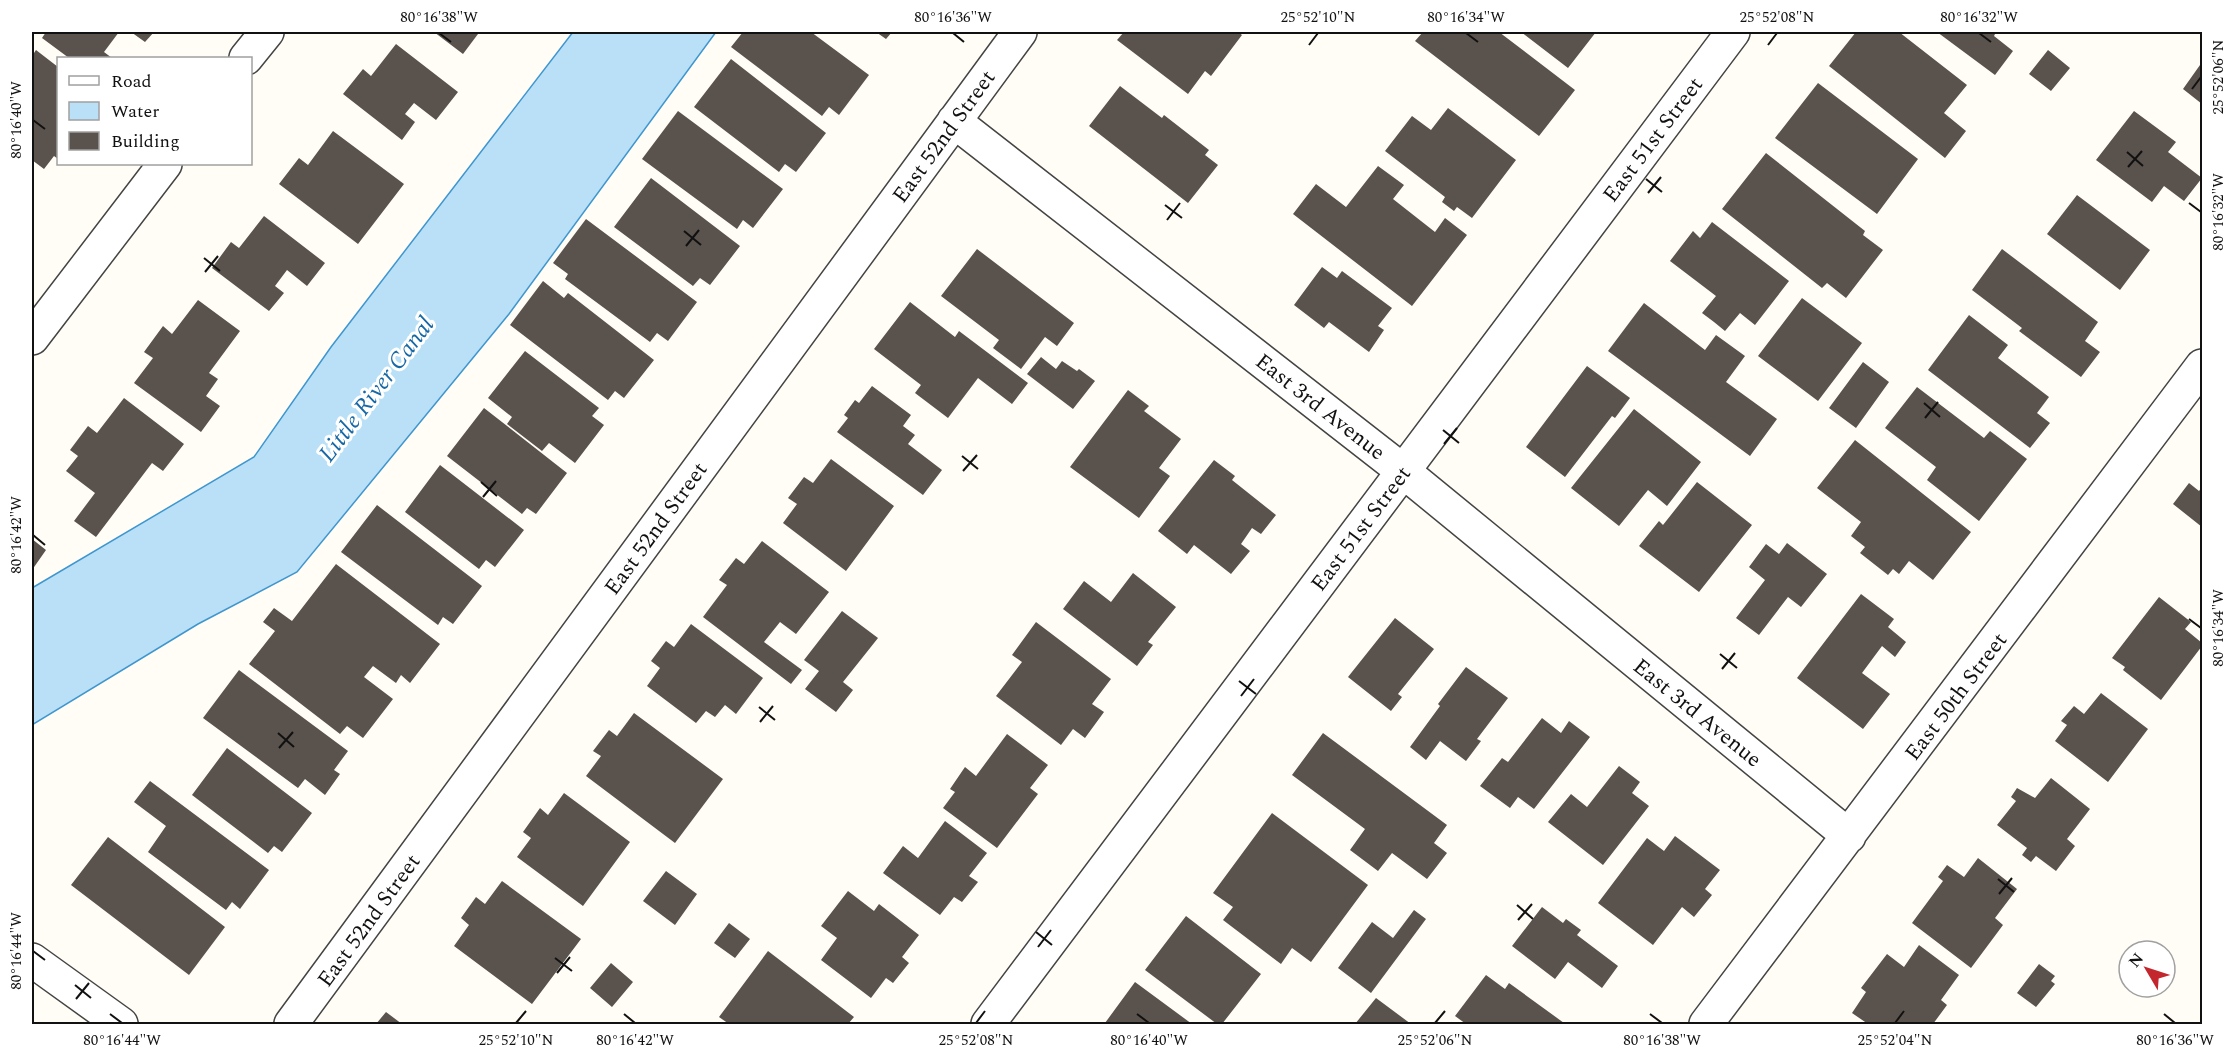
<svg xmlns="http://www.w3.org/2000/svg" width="2234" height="1056" viewBox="0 0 2234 1056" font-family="Spectral,serif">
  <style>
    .water { fill: #b9e0f7; stroke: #3f96cf; stroke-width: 1.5 }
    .building { fill: #5a524d }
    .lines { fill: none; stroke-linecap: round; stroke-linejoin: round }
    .street-casing { stroke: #444; stroke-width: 36 }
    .street { stroke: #fff; stroke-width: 33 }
    .ticks { fill: none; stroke: #111; stroke-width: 2 }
    .labels { text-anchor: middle; stroke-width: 6; stroke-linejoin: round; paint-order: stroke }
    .street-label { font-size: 22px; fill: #111; stroke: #fff }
    .water-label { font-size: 24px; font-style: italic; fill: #1768a6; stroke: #fff }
    .neatline { fill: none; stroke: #111; stroke-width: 2 }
    .ticks-label { font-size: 15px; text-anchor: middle; fill: #111 }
  </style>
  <rect width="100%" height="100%" fill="#fffdf5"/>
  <!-- water -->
  <path class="water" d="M 573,32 L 716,32 L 509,314 L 297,572 L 198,624 L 32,725 L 32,588 L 254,457 L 331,347 Z"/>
  <!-- building -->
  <path class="building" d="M 46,32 L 119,32 L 104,52 L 112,58 L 69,58 L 42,38 Z
    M 131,32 L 154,32 L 145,42 Z
    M 434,32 L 475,32 L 478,34 L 463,54 Z
    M 743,32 L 811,32 L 869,75 L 839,115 L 829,107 L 822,116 L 731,47 Z
    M 876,32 L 892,32 L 886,39 Z
    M 1124,32 L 1238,32 L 1242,35 L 1211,76 L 1205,71 L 1188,94 L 1117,40 Z
    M 1423,32 L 1499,32 L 1575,90 L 1539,136 L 1415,41 Z
    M 1521,32 L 1596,32 L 1568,68 Z
    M 1856,32 L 1899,32 L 1967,85 L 1944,113 L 1966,131 L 1945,158 L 1829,66 Z
    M 1937,32 L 1996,32 L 1994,36 L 2013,51 L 1995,75 Z
    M 396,44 L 458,92 L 436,120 L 414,103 L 405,114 L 415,122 L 402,140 L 343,94 L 363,69 L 371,76 Z
    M 36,50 L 58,67 L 58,159 L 54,156 L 44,169 L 32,160 L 32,56 Z
    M 2048,50 L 2070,68 L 2051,91 L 2029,74 Z
    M 731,59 L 826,133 L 796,172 L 785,164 L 779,172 L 694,107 Z
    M 2200,65 L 2202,67 L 2202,104 L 2183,89 Z
    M 1818,83 L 1918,159 L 1877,214 L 1775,138 Z
    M 1120,86 L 1162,118 L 1164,115 L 1209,150 L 1205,155 L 1218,165 L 1188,203 L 1089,126 Z
    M 1448,108 L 1516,160 L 1472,218 L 1457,207 L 1454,211 L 1442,202 L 1445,197 L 1385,151 L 1412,116 L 1431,130 Z
    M 678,111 L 783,189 L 753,228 L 743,220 L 737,229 L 642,159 Z
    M 2134,111 L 2176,142 L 2168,152 L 2202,178 L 2184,201 L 2164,186 L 2152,202 L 2096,160 Z
    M 333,131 L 404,184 L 358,244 L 279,184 L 299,158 L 308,165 Z
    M 1766,153 L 1865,231 L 1863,235 L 1883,250 L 1846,298 L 1827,283 L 1822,288 L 1722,209 Z
    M 1378,166 L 1404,185 L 1393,199 L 1435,232 L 1445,218 L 1467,235 L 1412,306 L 1293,214 L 1316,184 L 1346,207 Z
    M 651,178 L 740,246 L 710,285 L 700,278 L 693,286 L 614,227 Z
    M 2077,195 L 2150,250 L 2120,290 L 2047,234 Z
    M 264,216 L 325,263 L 307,286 L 287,270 L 275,286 L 284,293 L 269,311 L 212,268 L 231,242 L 239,248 Z
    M 586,219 L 697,302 L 668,341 L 657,333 L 650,342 L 565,279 L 568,274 L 553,263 Z
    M 1712,222 L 1789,281 L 1755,325 L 1740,313 L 1725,331 L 1714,322 L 1702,313 L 1716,296 L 1670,261 L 1693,231 L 1700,238 Z
    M 977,249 L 1074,323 L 1057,346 L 1045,337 L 1021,369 L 993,348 L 999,340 L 941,296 Z
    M 2002,249 L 2098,322 L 2085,341 L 2100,352 L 2081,377 L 2019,331 L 2022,328 L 1972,290 Z
    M 1322,267 L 1337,278 L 1342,271 L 1392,308 L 1378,326 L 1384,330 L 1369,352 L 1329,322 L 1324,328 L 1294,305 Z
    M 543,281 L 564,298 L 568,293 L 654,360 L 624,398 L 615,391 L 608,400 L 510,325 Z
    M 1802,298 L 1862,343 L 1818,401 L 1758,356 Z
    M 198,300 L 240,331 L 209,373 L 218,379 L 206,396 L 220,406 L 201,432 L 134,383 L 153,358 L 144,352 L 163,326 L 172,334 Z
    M 910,302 L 955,337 L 959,331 L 1028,383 L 1012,404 L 978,378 L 948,418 L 915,393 L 921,385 L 874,349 Z
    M 1644,303 L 1705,350 L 1716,335 L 1745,356 L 1726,382 L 1777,419 L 1750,456 L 1608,351 Z
    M 1969,315 L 2008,345 L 1998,358 L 2049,397 L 2037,413 L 2050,423 L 2030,448 L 1928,370 Z
    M 525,351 L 599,408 L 592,416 L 604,425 L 575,463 L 549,443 L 542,451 L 507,424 L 512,417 L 488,398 Z
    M 1041,357 L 1056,369 L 1062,361 L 1077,371 L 1079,369 L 1095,381 L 1073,409 L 1027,374 Z
    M 1863,362 L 1889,382 L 1856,428 L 1829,408 Z
    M 1587,366 L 1630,398 L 1615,418 L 1612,416 L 1565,477 L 1526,447 Z
    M 872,386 L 911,415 L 903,426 L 915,435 L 908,444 L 942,470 L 923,495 L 837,432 L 848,418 L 844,415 L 855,400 L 859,403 Z
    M 1917,387 L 1984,438 L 1990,431 L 2027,459 L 1979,521 L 1927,480 L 1936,467 L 1885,428 Z
    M 1128,390 L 1149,406 L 1144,411 L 1181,439 L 1159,468 L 1170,476 L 1139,518 L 1070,467 Z
    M 124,398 L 184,444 L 163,471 L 152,463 L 96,537 L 74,521 L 95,493 L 66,471 L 78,456 L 70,450 L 88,426 L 97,433 Z
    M 484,408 L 567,473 L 536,514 L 527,508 L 522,514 L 447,456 Z
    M 1634,409 L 1701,462 L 1667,506 L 1648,490 L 1619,526 L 1571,488 Z
    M 1855,440 L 1971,532 L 1933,580 L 1909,561 L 1899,574 L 1893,569 L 1888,575 L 1860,553 L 1865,547 L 1851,536 L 1861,522 L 1817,488 Z
    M 831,459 L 894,506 L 846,571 L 783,523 L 797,504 L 788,498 L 804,477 L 813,483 Z
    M 1214,460 L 1235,476 L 1232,480 L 1276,515 L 1261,534 L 1252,528 L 1241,544 L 1250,551 L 1231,574 L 1194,545 L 1187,554 L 1158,531 Z
    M 440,465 L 524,530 L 495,567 L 486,560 L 479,569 L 405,512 Z
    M 1697,482 L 1752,525 L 1699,592 L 1639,546 L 1659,521 L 1663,525 Z
    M 2189,483 L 2199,491 L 2202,487 L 2202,527 L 2173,504 Z
    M 377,505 L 482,586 L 453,624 L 443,617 L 438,625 L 341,552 Z
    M 32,539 L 46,550 L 32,570 Z
    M 762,541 L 829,592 L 796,634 L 780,622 L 764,642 L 802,670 L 791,684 L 703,617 L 727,585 L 719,580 L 736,558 L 744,564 Z
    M 1787,543 L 1827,574 L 1801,607 L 1788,597 L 1759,635 L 1736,618 L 1765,580 L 1749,567 L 1766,544 L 1779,554 Z
    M 336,564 L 440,644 L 410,683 L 401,675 L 396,683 L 373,666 L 364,677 L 393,699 L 363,738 L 347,726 L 340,734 L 249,664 L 275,631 L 263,622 L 274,608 L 292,621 Z
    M 1133,573 L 1176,607 L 1148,642 L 1153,645 L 1137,666 L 1063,609 L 1084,581 L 1111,602 Z
    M 1861,594 L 1894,619 L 1888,627 L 1906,642 L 1895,657 L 1882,646 L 1862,673 L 1890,694 L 1863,729 L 1797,678 Z
    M 2159,597 L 2191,622 L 2185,629 L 2202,643 L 2202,646 L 2161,700 L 2123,670 L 2125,667 L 2112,658 Z
    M 842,611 L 878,638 L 843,682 L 853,690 L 836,712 L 805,689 L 819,671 L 804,660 Z
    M 1395,618 L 1434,649 L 1398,694 L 1402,697 L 1391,711 L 1348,677 Z
    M 1036,622 L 1111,679 L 1092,704 L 1104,712 L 1085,738 L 1073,729 L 1061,745 L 996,696 L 1022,662 L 1012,655 Z
    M 691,624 L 763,678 L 736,714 L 725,705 L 715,717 L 706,711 L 696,723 L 647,686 L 660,668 L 651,661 L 666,641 L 674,647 Z
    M 1466,667 L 1508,698 L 1477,739 L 1481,741 L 1466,761 L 1440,741 L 1426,760 L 1410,747 L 1440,706 L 1438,704 Z
    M 239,670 L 348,751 L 334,770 L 340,774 L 325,795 L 305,779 L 298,788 L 203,718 Z
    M 2101,693 L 2148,729 L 2108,782 L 2055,741 L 2067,725 L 2061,721 L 2074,706 L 2084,714 Z
    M 634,713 L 723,779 L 675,843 L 586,776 L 601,756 L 593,751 L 609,730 L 617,736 Z
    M 1542,718 L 1561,733 L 1569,721 L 1590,737 L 1534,809 L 1518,797 L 1510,808 L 1480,786 L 1502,758 L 1508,762 Z
    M 1323,733 L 1447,825 L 1434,843 L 1447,853 L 1427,879 L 1392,853 L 1378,871 L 1350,850 L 1365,829 L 1292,775 Z
    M 1007,734 L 1048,765 L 1030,788 L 1038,794 L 997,848 L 943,808 L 955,792 L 950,789 L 965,767 L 976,776 Z
    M 227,748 L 312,813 L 282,852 L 274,846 L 268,853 L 192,795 Z
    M 1619,766 L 1640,782 L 1632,793 L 1649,806 L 1603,865 L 1548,822 L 1571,794 L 1587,807 Z
    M 2051,778 L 2090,809 L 2067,839 L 2075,846 L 2056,871 L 2036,856 L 2031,862 L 2022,855 L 2027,848 L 1997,825 L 2016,801 L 2011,797 L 2017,788 L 2035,798 Z
    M 150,781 L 269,870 L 240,909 L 232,902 L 226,910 L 148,852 L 166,826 L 134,802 Z
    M 564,793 L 630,842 L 583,906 L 517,857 L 531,838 L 523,832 L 540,808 L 548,815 Z
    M 1272,813 L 1368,885 L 1311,962 L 1292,948 L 1281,964 L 1223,920 L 1233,907 L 1213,893 Z
    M 945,821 L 987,853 L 969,876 L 978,882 L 962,902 L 954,897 L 940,915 L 883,873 L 903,846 L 918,858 Z
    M 1675,836 L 1720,870 L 1705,889 L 1712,895 L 1694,917 L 1682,907 L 1653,945 L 1598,903 L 1647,838 L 1664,851 Z
    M 108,837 L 225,927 L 189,975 L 71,885 Z
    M 1978,858 L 2017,889 L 1995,918 L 2003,925 L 1971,968 L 1912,923 L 1943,881 L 1938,877 L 1947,865 L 1964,877 Z
    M 666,871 L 697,894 L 675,925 L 643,901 Z
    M 502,881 L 581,939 L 532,1004 L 454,946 L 469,925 L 461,918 L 476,897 L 485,904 Z
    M 848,891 L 874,911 L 879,904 L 919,935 L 902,957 L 909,963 L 893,983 L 886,978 L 871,998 L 821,960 L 837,938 L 821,926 Z
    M 1542,907 L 1563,923 L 1566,919 L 1581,930 L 1577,935 L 1618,966 L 1602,988 L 1568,962 L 1555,979 L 1512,946 Z
    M 1414,910 L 1426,919 L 1371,993 L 1338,968 L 1372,922 L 1393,938 Z
    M 1186,916 L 1261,974 L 1222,1024 L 1217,1024 L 1145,970 Z
    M 729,923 L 750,939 L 735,958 L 714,943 Z
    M 1919,945 L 1959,975 L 1941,1000 L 1947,1005 L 1933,1024 L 1868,1024 L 1852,1013 L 1866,992 L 1861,988 L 1887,954 L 1904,967 Z
    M 768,951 L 854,1017 L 848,1024 L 729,1024 L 719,1017 Z
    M 611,963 L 633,982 L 612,1007 L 590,988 Z
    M 2039,964 L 2055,976 L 2051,981 L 2055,984 L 2036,1007 L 2017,993 Z
    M 1486,975 L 1505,989 L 1509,983 L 1564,1023 L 1466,1024 L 1455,1016 Z
    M 1135,982 L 1192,1024 L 1107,1024 L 1105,1023 Z
    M 1376,998 L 1411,1024 L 1355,1024 Z
    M 386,1012 L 402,1024 L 376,1024 Z"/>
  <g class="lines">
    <!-- street casing -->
    <g class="street-casing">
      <path id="street" d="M 246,58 L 267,32
        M 954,121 L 1403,471 L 1849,836
        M 32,338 L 165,164
        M 32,960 L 121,1024
        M 291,1024 L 1020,32
        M 988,1024 L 1733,32
        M 1706,1024 L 2202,366"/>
    </g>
    <!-- street -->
    <use href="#street" class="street"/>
  </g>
  <!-- ticks -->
  <path class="ticks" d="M 439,33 L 451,42M 953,33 L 964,42M 1466,33 L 1478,42M 1979,33 L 1991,42M 1309,45 L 1318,33M 1768,45 L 1777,33M 2192,89 L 2201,77M 33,120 L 45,129M 2127,152 L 2143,166M 2128,167 L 2142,151M 1646,179 L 1662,192M 1648,193 L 1661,177M 2189,203 L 2201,212M 1165,205 L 1182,218M 1167,220 L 1180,203M 684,231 L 701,245M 686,246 L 699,230M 204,258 L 220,271M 205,272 L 218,256M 1924,403 L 1940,417M 1925,418 L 1938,402M 1443,430 L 1459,443M 1444,444 L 1457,428M 962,456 L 978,469M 963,471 L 977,455M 481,482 L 497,496M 483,497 L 496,481M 33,535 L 45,545M 2189,619 L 2201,628M 1720,654 L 1737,668M 1722,669 L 1735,653M 1239,681 L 1256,694M 1241,696 L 1254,679M 759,707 L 775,720M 760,722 L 773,706M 278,733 L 294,747M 279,748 L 293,732M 1998,879 L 2014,892M 1999,894 L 2012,878M 1517,905 L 1533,919M 1518,920 L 1532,904M 1036,932 L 1052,945M 1038,947 L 1051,930M 33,951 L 45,960M 555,958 L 572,971M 557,973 L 570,957M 75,985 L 91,998M 76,999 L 89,983M 110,1014 L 122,1023M 624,1014 L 635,1023M 1137,1014 L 1149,1023M 1650,1014 L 1662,1023M 2164,1014 L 2175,1023M 516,1023 L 526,1011M 976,1023 L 985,1011M 1435,1023 L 1445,1011M 1895,1023 L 1904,1011"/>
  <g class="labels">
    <!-- street labels -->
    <g class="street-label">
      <text transform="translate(943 136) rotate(-54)" y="8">East 52nd Street</text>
      <text transform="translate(1652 139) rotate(-53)" y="8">East 51st Street</text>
      <text transform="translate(1321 406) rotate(38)" y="8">East 3rd Avenue</text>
      <text transform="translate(655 528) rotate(-54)" y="8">East 52nd Street</text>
      <text transform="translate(1360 528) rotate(-53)" y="8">East 51st Street</text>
      <text transform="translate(1955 696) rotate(-53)" y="8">East 50th Street</text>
      <text transform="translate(1698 712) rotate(39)" y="8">East 3rd Avenue</text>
      <text transform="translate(368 920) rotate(-54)" y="8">East 52nd Street</text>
    </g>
    <!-- water labels -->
    <g class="water-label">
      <text transform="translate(376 389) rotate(-53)" y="8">Little River Canal</text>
    </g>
  </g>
  <!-- border -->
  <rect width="2234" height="1056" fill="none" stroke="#ffffff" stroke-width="66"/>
  <!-- legend -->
  <rect x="57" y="57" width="195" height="108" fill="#ffffff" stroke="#a0a0a0" stroke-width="1.5"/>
  <rect x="69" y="76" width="30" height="9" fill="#ffffff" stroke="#a0a0a0" stroke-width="1.5"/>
  <text x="111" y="87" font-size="18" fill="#111111">Road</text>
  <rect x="69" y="102" width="30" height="18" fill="#b9e0f7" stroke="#a0a0a0" stroke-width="1.5"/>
  <text x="111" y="117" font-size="18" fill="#111111">Water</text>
  <rect x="69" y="132" width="30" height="18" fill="#5a524d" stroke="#a0a0a0" stroke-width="1.5"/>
  <text x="111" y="147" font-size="18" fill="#111111">Building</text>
  <!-- north arrow -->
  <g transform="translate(2147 969) rotate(309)"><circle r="28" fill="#ffffff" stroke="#a0a0a0" stroke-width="1.5"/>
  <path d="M0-4.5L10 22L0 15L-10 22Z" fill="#c4262e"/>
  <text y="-9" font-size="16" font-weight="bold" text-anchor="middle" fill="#111111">N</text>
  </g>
  <rect x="33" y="33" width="2168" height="990" class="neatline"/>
  <g class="ticks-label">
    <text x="439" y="22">80°16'38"W</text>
    <text x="953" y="22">80°16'36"W</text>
    <text x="1318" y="22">25°52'10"N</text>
    <text x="1466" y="22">80°16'34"W</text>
    <text x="1777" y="22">25°52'08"N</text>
    <text x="1979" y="22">80°16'32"W</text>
    <text transform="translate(2218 77) rotate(-90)" y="5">25°52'06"N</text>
    <text transform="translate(16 120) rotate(-90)" y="5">80°16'40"W</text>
    <text transform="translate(2218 212) rotate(-90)" y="5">80°16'32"W</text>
    <text transform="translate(16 535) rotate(-90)" y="5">80°16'42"W</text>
    <text transform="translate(2218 628) rotate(-90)" y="5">80°16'34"W</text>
    <text transform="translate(16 951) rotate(-90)" y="5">80°16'44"W</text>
    <text x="122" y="1045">80°16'44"W</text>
    <text x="516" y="1045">25°52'10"N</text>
    <text x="635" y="1045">80°16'42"W</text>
    <text x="976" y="1045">25°52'08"N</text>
    <text x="1149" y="1045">80°16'40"W</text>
    <text x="1435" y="1045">25°52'06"N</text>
    <text x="1662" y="1045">80°16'38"W</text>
    <text x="1895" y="1045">25°52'04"N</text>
    <text x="2175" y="1045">80°16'36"W</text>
  </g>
</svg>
